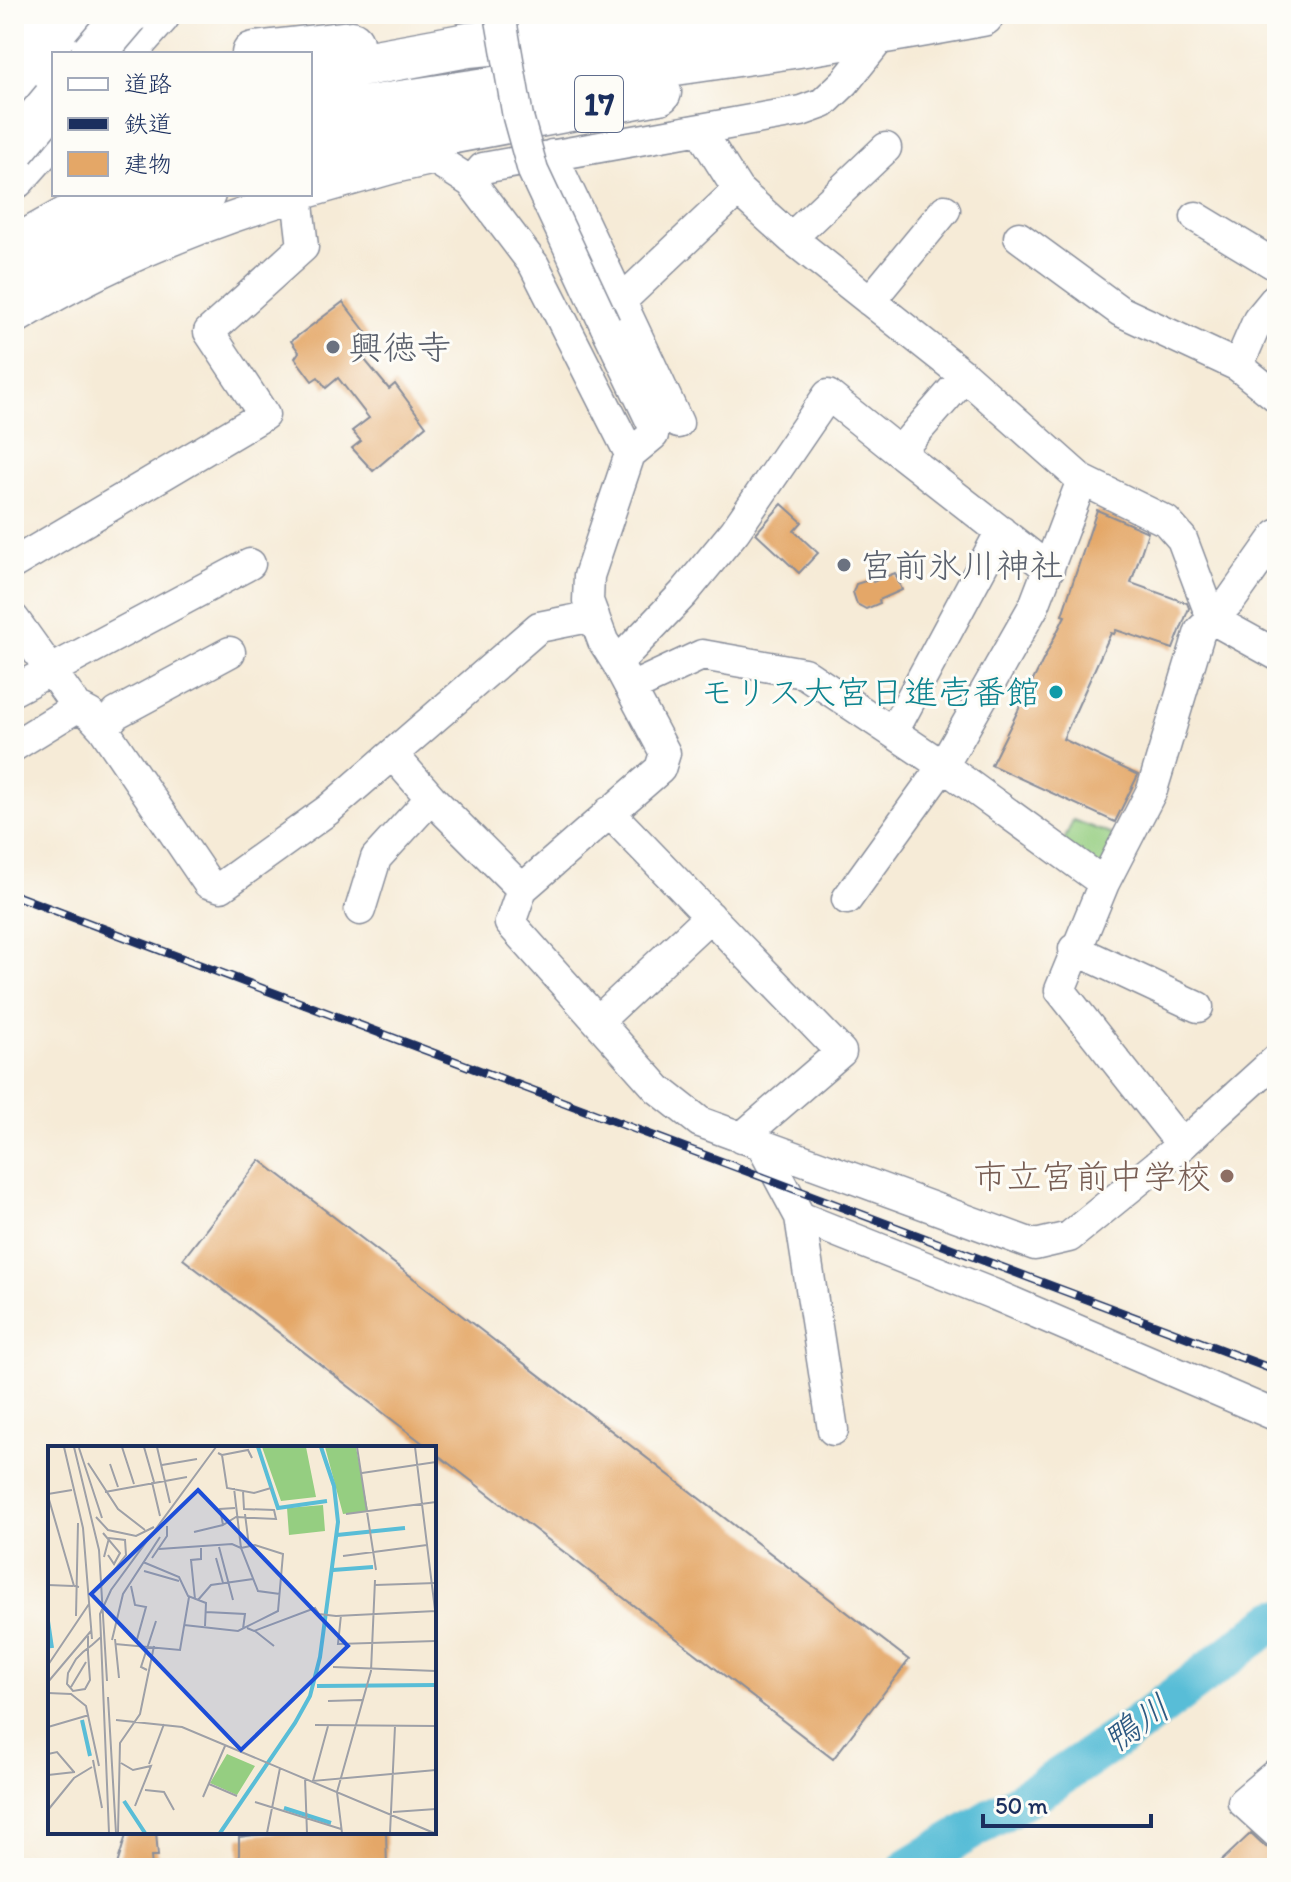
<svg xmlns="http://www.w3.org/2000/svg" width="1291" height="1882" viewBox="0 0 1291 1882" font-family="Itim,'Klee One',sans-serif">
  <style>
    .green { fill: #95ce81; stroke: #587e70; stroke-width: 2 }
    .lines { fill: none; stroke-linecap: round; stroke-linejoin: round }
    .river { stroke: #59bdd7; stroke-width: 40 }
    .building { fill: #e4a767 }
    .minor-casing { stroke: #888d9a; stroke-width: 33 }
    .highway-casing { stroke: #888d9a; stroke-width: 47 }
    .minor { stroke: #fff; stroke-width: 30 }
    .highway { stroke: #fff; stroke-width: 44 }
    .rail-casing { stroke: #1b2f5e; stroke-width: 9 }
    .rail { stroke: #fdfcf7; stroke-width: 6; stroke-dasharray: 18; stroke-linecap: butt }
    .minor-bridge-casing { stroke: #888d9a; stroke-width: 33; stroke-linecap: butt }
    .highway-bridge-casing { stroke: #888d9a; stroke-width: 47; stroke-linecap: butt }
    .minor-bridge { stroke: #fff; stroke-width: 30 }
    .highway-bridge { stroke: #fff; stroke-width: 44 }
    .worship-dot { fill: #6b7280; stroke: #fdfcf7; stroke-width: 3 }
    .culture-dot { fill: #0f9aa8; stroke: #fdfcf7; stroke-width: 3 }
    .education-dot { fill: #8d6e63; stroke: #fdfcf7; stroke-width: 3 }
    .labels { text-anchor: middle; stroke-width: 6; stroke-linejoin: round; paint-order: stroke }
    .shield { fill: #fdfcf7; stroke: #5f6c8c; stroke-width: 2 }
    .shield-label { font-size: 32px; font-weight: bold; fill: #1b2f5e }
    .worship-label { font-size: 34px; fill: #5b616d; stroke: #fdfcf7; text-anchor: start }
    .culture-label { font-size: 34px; fill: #0d838f; stroke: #fdfcf7; text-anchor: end }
    .education-label { font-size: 34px; fill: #785e54; stroke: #fdfcf7; text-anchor: end }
    .water-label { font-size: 36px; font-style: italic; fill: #2e5a82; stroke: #fdfcf7 }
    .inset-river { fill: none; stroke: #59bdd7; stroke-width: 4 }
    .inset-road { fill: none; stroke: #9ea0a7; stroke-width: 2 }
    .view { fill: #1d4ed8; fill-opacity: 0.15; stroke: #1d4ed8; stroke-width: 4 }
    .inset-edge { fill: none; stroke: #1b2f5e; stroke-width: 4 }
  </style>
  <rect width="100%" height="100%" fill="#fdfcf7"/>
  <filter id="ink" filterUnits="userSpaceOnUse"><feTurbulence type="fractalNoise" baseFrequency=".0125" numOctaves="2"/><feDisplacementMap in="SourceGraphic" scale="16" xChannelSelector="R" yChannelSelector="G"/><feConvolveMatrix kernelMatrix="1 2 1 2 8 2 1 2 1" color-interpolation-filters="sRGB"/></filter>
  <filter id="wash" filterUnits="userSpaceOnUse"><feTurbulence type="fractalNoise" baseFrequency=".006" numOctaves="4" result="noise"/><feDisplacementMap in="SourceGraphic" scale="32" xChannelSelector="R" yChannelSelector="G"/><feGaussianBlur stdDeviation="1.8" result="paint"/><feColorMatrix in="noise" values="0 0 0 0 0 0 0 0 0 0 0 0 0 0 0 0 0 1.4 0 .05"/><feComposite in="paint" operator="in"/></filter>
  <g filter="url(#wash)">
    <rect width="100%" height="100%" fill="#f6ebd7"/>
    <!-- green -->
    <path class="green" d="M 1073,820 L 1118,837 L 1099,872 L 1063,843 Z"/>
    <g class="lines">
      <!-- river -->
      <path class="river" d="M 908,1868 L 1052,1782 L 1136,1726 L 1277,1619"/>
    </g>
    <g id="blocks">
      <!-- building -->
      <path class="building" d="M 343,302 L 378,348 L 364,359 L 389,389 L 395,384 L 426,426 L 373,471 L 352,448 L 361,441 L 352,431 L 369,418 L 338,378 L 326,388 L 318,377 L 312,381 L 295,358 L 299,352 L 291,341 Z
        M 782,504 L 802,522 L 794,531 L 818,553 L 799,573 L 756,533 Z
        M 1097,510 L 1148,532 L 1131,583 L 1187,603 L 1189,608 L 1173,649 L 1116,630 L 1114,634 L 1111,633 L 1063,739 L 1138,775 L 1115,822 L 991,765 L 1065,616 L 1062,615 Z
        M 895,573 L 902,590 L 879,600 L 880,603 L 866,609 L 857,604 L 853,592 L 856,584 L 872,579 L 873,582 Z
        M 260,1160 L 909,1660 L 833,1759 L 434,1452 L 434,1448 L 429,1448 L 183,1259 Z
        M 127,1832 L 156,1832 L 158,1856 L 151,1856 L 152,1868 L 116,1868 Z
        M 279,1832 L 386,1832 L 387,1868 L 239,1868 L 239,1837 Z
        M 1251,1833 L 1266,1847 L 1277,1850 L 1277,1863 L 1272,1868 L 1214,1868 Z"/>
    </g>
  </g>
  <g filter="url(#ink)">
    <use href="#blocks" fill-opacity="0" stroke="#888d9a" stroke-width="2"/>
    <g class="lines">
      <!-- minor casing -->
      <g class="minor-casing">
        <path id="minor" d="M 700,130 L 738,190 L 791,238 L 965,376 L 1082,480 L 1166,521 L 1182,539 L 1212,619 L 1200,631 L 1152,790 L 1104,883 L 1060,990 L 1182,1145
          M 552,155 L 678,423
          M 471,182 L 483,168 L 801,111 L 823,103 L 845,82 L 885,32
          M 310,192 L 394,168 L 435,159 L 471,182 L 534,265 L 630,454
          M 1196,217 L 1277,266
          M 1019,237 L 1120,311 L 1238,366
          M 791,238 L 886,148
          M 1277,297 L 1258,320 L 1238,366 L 1277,397
          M 621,301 L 738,190
          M 870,301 L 945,210
          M 14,320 C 106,264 201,224 305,194
          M 605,325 L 654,427 L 653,435 L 630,454 L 589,576 L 588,601 L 603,641 L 617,663 L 665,753 L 660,769 L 522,889 L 510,923 L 658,1089 L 700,1122 L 1035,1245 L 1069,1237 L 1182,1145 L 1277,1059
          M 899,452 L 1049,569
          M 1277,535 L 1231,600 L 1212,619 L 1277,655
          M 14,563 L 264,415 L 209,332 L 303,247 L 297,196
          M 14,619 L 77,707 L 90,714 L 103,728 L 208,883 L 221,887 L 328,810 L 539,627 L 594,616
          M 617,663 L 683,594 L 735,531 L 828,395 L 899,452 L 965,376
          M 631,688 L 702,655 L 804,673 L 943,766 L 1104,883
          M 14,690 L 250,564
          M 103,728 L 117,713 L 230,652
          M 893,732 L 1001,531
          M 14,746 L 77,707
          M 393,755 L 431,798 L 522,889
          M 609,812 L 841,1052 L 741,1138
          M 847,899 L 943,766 L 1034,606 L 1082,480
          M 360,910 L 376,858 L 431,798
          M 1074,949 L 1198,1007
          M 598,1021 L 710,916
          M 762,1146 L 800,1217 L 993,1294 L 1277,1416
          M 800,1217 L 833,1430
          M 1277,1773 L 1243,1802 L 1277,1833"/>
      </g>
      <!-- highway casing -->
      <g class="highway-casing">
        <path id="highway" d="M 14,33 L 148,14
          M 122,54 L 158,14
          M 254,54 L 351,43
          M 310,74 L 468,45 L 807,14
          M 14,82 L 50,53
          M 310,118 C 533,79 759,56 982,14
          M 310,163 L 376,146 L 659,92
          M 14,177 L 54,132
          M 14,249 L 76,214 L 133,194
          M 14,288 C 73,251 137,215 203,194"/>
      </g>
      <!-- minor -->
      <use href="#minor" class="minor"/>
      <!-- highway -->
      <use href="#highway" class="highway"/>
      <!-- rail casing -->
      <g class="rail-casing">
        <path id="rail" d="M 14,895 L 1277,1371"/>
      </g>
      <!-- rail -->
      <use href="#rail" class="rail"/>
      <!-- minor-bridge casing -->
      <g class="minor-bridge-casing">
        <path id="minor-bridge" d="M 500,14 L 518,117 L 533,171 L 605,325"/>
      </g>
      <!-- highway-bridge casing -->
      <g class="highway-bridge-casing">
        <path id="highway-bridge" d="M 93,54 L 127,14
          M 14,148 L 54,100"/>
      </g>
      <!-- minor-bridge -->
      <use href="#minor-bridge" class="minor-bridge"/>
      <!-- highway-bridge -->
      <use href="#highway-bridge" class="highway-bridge"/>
    </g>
  </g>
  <!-- markers -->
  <g class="worship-dot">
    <circle cx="333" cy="347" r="8"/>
    <circle cx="844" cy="565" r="8"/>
  </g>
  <circle class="culture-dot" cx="1056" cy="692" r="8"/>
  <circle class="education-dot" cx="1227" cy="1176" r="8"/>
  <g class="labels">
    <!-- shield labels -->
    <rect class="shield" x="575" y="76" width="48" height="56" rx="6"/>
    <g class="shield-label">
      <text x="599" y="115">17</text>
    </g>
    <!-- worship labels -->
    <g class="worship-label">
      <text x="349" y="359">興徳寺</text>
      <text x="860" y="577">宮前氷川神社</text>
    </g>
    <!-- culture labels -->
    <g class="culture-label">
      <text x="1040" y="704">モリス大宮日進壱番館</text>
    </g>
    <!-- education labels -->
    <g class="education-label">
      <text x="1211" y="1188">市立宮前中学校</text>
    </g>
    <!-- water labels -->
    <g class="water-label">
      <text transform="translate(1136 1723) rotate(-35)" y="13">鴨川</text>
    </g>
  </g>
  <!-- overview -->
  <g transform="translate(48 1446)">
    <rect width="388" height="388" fill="#f6ebd7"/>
    <path d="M 214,1 L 258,1 L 268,51 L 233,55 ZM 277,1 L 308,1 L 320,65 L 295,68 ZM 275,59 L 277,85 L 241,89 L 239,62 ZM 179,308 L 207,320 L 189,349 L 162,337 Z" fill="#95ce81"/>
    <path class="inset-river" d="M 210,1 L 230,62 L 279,55M 289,89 L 357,82M 285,124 L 325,121M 0,175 L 4,202M 269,240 L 388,239M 34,274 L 42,310M 76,355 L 97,387M 236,362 L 283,377M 172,387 L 247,277 L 262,250 L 272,211 L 290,76 L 286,40 L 273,1"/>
    <path class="inset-road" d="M 16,1 L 35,82 L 44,193M 26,1 L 51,104 L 59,235M 74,1 L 86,38M 96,1 L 106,36M 109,1 L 122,57M 309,1 L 328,124M 367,1 L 388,172M 31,2 L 54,72M 170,7 L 174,9 L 179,42 L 206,47 L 223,42M 174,9 L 200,4 L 204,12M 40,17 L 70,63 L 97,84M 62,18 L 70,41M 114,19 L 149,13M 314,27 L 388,16M 104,36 L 112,70M 57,46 L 139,31M 0,48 L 24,44M 0,50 L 26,140 L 31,141M 187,62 L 172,63 L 175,79 L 188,71 L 228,73 L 226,64 L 196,63 L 195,45M 197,68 L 201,100M 298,68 L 388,56M 48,71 L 60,84 L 88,90 L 106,81M 146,86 L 175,79M 55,87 L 72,107 L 66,118 L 60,109M 171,101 L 185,154M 111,103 L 184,98 L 193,102 L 210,145 L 232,148M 295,110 L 379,99M 104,112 L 119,90 L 119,80M 168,112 L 175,137M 95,116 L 131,131 L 140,150 L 158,157 L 157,180M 96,125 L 131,135M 0,139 L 25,140M 327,139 L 388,137M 83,140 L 87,159 L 98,161 L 88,197M 52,142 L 78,109 L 77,94 L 61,92 L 56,111M 147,153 L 143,114 L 153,113 L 153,102M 150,154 L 163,139 L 205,133M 158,166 L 197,168 L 195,183M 293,169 L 290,198 L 388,195M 28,170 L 30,77M 136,179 L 190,185 L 230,165 L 235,108 L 207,99 L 193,102 L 186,42M 199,182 L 206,185 L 267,162 L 271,168 L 288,170 L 388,165M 207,185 L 226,200M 40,188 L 40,207 L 42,234 L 37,243 L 25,245 L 19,238 L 20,227 L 28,213 L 35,206 L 44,199 L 53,191M 67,193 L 71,232M 64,194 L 75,148 L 112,91M 67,198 L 132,204 L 141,151M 0,219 L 41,158M 285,221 L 388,225M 99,224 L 93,221 L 108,175M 0,236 L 43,185M 23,241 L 38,216M 0,247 L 23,248 L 38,260 L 51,320M 60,251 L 68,387M 280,255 L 314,254M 68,274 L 134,281 L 386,387M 267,279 L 388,280M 280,280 L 265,335 L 388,324M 0,281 L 41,269M 0,308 L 9,306 L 26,326M 45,314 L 54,362M 73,317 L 85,324 L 103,320 L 87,360M 101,318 L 116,278M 0,329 L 27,326M 257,332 L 259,387M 161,338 L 189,350M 97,344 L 116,346 L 126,364M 155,351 L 177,300M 207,356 L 293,383M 0,364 L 26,332 L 44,321M 345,366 L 388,363M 61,387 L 52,168 L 63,144 L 168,1M 70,387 L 72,297 L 92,268 L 106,200M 219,387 L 232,322M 294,387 L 289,346 L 323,225 L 327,134M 342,387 L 347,280"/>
    <path class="view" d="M 150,44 L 300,200 L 193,304 L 43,148 Z"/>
    <rect width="388" height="388" class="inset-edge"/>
  </g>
  <!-- margin -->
  <rect width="1291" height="1882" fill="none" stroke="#fdfcf7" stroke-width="48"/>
  <!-- legend -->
  <rect x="52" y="52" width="260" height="144" fill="#fdfcf7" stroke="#a3aaba" stroke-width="2"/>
  <rect x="68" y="78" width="40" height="12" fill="#ffffff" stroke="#a3aaba" stroke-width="2"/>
  <text x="124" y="92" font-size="24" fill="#1b2f5e">道路</text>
  <rect x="68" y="118" width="40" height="12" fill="#1b2f5e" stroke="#a3aaba" stroke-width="2"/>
  <text x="124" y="132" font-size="24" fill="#1b2f5e">鉄道</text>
  <rect x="68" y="152" width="40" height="24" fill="#e4a767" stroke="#a3aaba" stroke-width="2"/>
  <text x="124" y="172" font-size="24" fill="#1b2f5e">建物</text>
  <!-- scale -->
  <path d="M983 1814v12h168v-12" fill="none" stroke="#1b2f5e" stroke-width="4"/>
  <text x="995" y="1814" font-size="24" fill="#1b2f5e" stroke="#fdfcf7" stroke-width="6" paint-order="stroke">50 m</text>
</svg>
